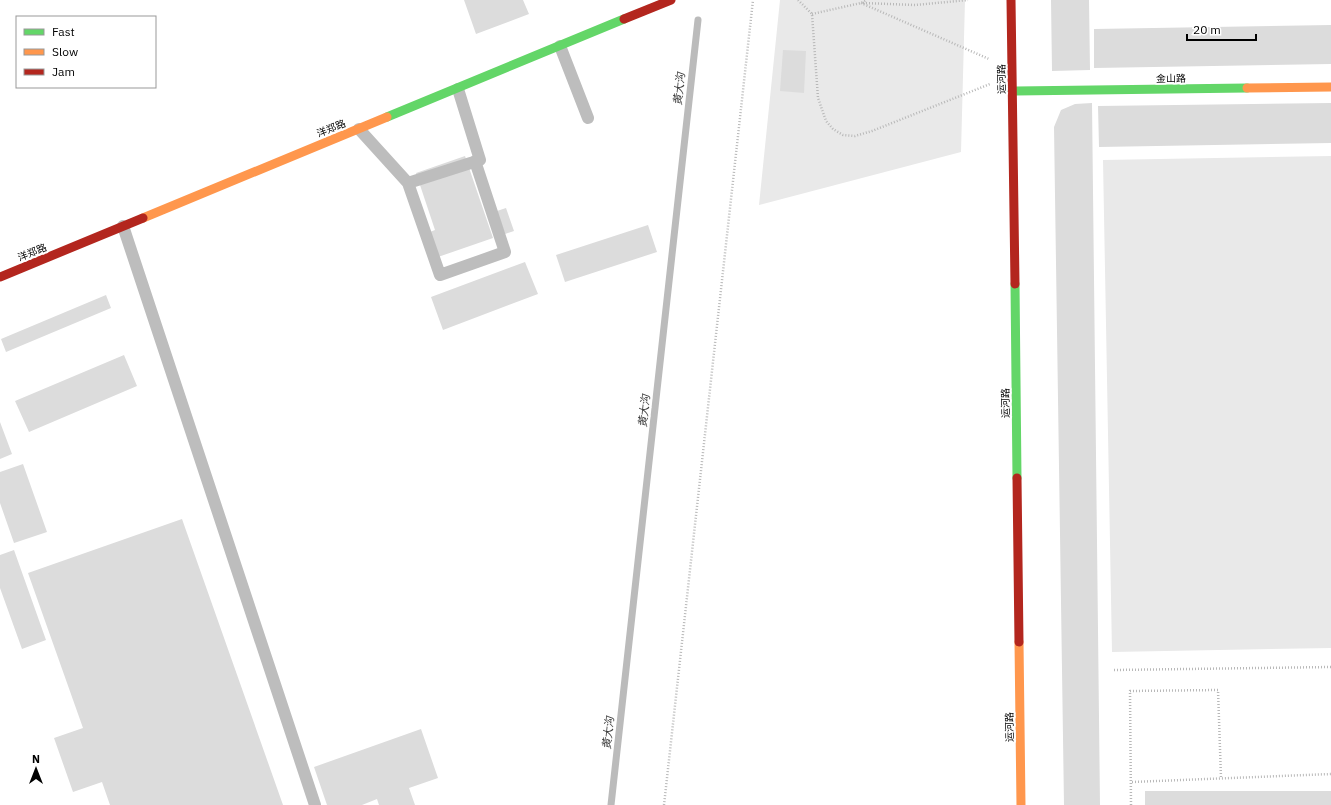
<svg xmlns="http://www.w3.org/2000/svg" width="1331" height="805" viewBox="0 0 1331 805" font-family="'IBM Plex Sans','Noto Sans SC',sans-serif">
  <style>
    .green { fill: #e9e9e9 }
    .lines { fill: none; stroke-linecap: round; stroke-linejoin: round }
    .stream { stroke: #bbb; stroke-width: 7 }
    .building { fill: #dcdcdc }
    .path { stroke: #b8b8b8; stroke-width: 2.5; stroke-dasharray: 1 2; stroke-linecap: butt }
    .lane { stroke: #bdbdbd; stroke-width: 12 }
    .fast { stroke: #63d668; stroke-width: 9 }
    .slow { stroke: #ff974d; stroke-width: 9 }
    .jam { stroke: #b3261e; stroke-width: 9 }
    .labels { text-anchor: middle; stroke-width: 4; stroke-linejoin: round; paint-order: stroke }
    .street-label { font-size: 10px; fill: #000; stroke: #fff }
    .water-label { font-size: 11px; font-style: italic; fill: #3f3f3f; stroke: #fff }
  </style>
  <rect width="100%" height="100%" fill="#fff"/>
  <!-- green -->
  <path class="green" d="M 780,0 L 965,0 L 961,152 L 759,205 Z
    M 1331,156 L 1331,648 L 1112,652 L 1103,160 Z"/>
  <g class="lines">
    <!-- stream -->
    <path class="stream" d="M 611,805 L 698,20"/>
  </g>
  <!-- building -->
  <path class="building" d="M 464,0 L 523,0 L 529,14 L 476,34 Z
    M 1051,0 L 1089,0 L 1090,70 L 1052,71 Z
    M 1331,25 L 1331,64 L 1094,68 L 1094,29 Z
    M 783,50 L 806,51 L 804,93 L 780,91 Z
    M 1092,103 L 1100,805 L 1064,805 L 1054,127 L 1061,110 L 1075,104 Z
    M 1331,103 L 1331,143 L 1099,147 L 1098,106 Z
    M 465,156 L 493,238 L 438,257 L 430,232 L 435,230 L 416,173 Z
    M 506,208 L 514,231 L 505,234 L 497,211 Z
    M 648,225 L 657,252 L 565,282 L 556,255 Z
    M 525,262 L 538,294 L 443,330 L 431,297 Z
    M 106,295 L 111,308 L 6,352 L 1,339 Z
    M 124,355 L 137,386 L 29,432 L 15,401 Z
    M 0,422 L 12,454 L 0,459 Z
    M 23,464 L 47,532 L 14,543 L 0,503 L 0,472 Z
    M 182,519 L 283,805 L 110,805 L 102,782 L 73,792 L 54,738 L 83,728 L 28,573 Z
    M 14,550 L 46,640 L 22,649 L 0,588 L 0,555 Z
    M 421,729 L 438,778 L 409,788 L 415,805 L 379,805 L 377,799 L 362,805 L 327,805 L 314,767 Z
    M 1145,791 L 1331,791 L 1331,805 L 1145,805 Z"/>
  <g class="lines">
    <!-- path -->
    <path class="path" d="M 798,0 L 812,14 L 818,98 L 826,121 L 833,129 L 843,135 L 855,136 L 872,131 L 990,84
      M 861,3 L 989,59
      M 863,3 L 915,5 L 968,0
      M 812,14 L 861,3 L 867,0
      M 1114,670 L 1331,667
      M 1132,782 L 1331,774
      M 664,805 L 753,0
      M 1131,805 L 1130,691 L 1218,690 L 1221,778"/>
    <!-- lane -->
    <path class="lane" d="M 560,46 L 588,118
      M 359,129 L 408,183 L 480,160 L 458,89
      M 408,183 L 440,275 L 505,252 L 475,161
      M 123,226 L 315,805"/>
    <!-- fast -->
    <path class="fast" d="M 1012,91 L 1247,88
      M 387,117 L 624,19
      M 1015,284 L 1017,478"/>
    <!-- slow -->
    <path class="slow" d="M 1247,88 L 1331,87
      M 143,218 L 387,117
      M 1019,642 L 1021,805"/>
    <!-- jam -->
    <path class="jam" d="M 1011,0 L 1015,284
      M 624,19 L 671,0
      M 0,277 L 143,218
      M 1017,478 L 1019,642"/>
  </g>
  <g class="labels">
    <!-- street labels -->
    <g class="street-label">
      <text transform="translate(1171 78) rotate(-1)" y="4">金山路</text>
      <text transform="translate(1001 79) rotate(-91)" y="4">运河路</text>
      <text transform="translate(331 128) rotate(-22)" y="4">洋郑路</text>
      <text transform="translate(32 252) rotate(-22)" y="4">洋郑路</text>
      <text transform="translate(1005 403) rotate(-91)" y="4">运河路</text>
      <text transform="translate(1009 727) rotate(-91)" y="4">运河路</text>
    </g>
    <!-- water labels -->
    <g class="water-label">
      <text transform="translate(679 89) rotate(-84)" y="4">黄大沟</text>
      <text transform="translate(644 411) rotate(-84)" y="4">黄大沟</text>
      <text transform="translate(608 733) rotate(-84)" y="4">黄大沟</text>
    </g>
  </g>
  <!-- legend -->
  <rect x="16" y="16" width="140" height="72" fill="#ffffff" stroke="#999999"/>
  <rect x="24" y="29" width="20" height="6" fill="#63d668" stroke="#999999"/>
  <text x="52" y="36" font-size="12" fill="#000000">Fast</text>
  <rect x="24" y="49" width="20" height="6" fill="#ff974d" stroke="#999999"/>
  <text x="52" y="56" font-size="12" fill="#000000">Slow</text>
  <rect x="24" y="69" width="20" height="6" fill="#b3261e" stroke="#999999"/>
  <text x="52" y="76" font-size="12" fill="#000000">Jam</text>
  <!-- north arrow -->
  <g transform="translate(36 769)" stroke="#ffffff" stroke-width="3" paint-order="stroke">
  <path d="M0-3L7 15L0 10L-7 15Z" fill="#000000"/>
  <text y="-6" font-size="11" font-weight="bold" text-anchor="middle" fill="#000000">N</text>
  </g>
  <!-- scale -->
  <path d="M1187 34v6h69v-6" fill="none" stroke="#000000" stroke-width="2"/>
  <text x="1193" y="34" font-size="12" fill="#000000" stroke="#ffffff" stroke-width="3" paint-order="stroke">20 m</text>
</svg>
